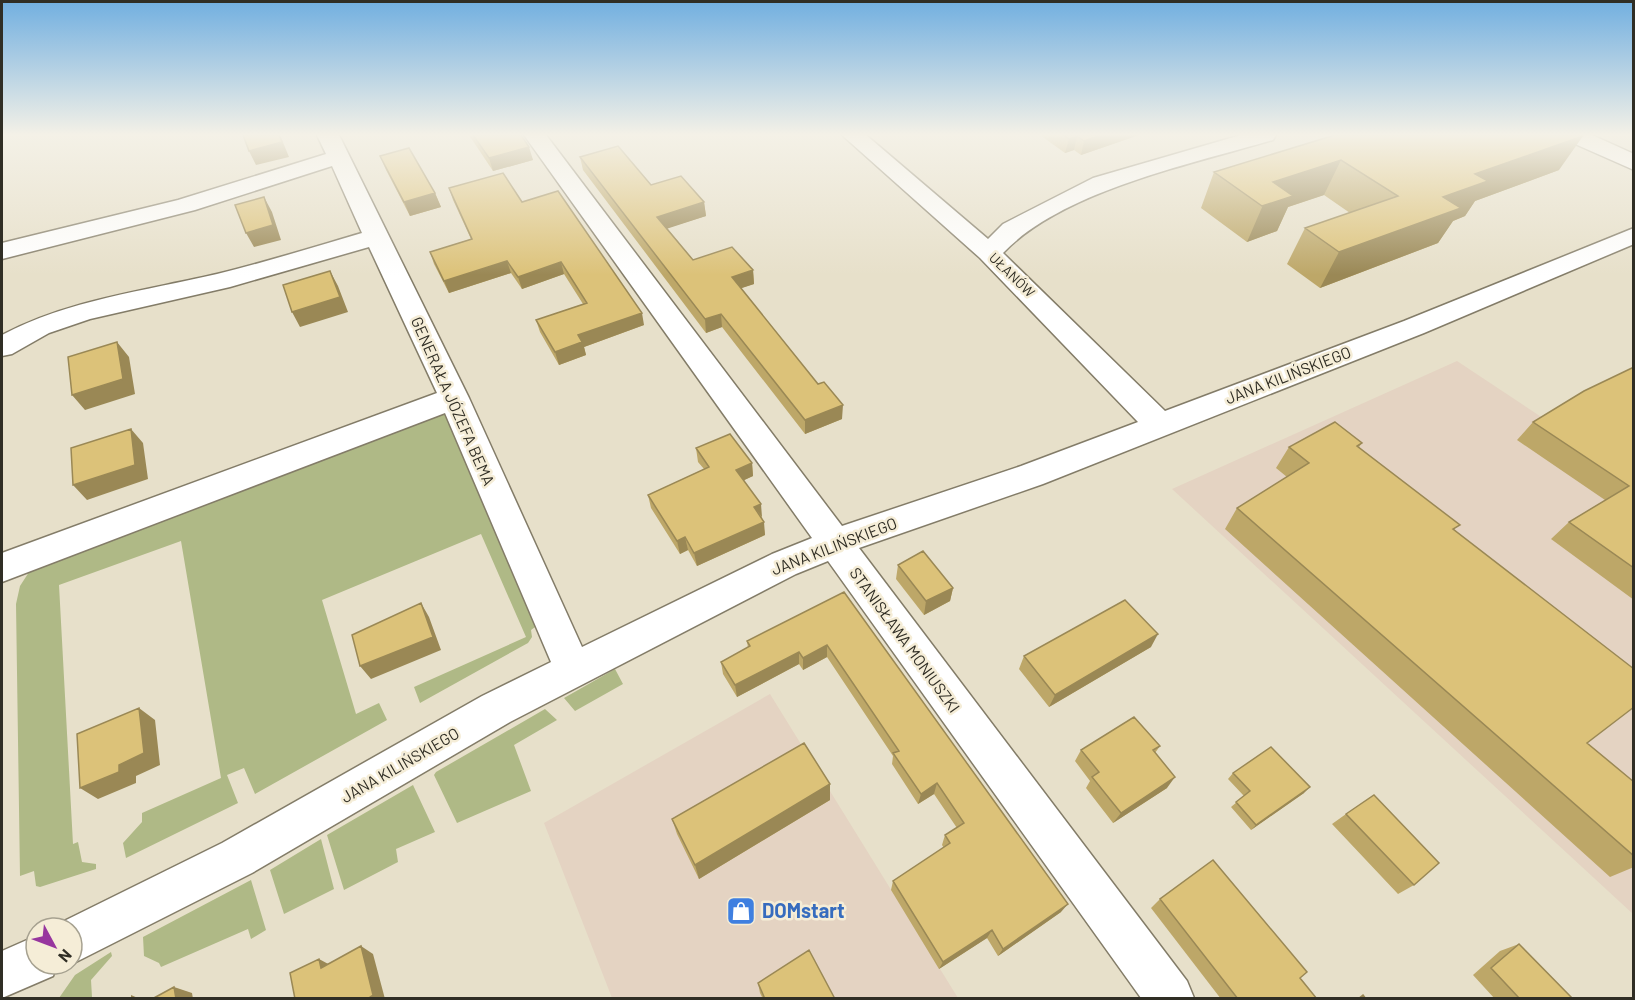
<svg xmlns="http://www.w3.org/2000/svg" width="1635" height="1000" viewBox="0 0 1635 1000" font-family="Barlow,sans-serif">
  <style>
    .industrial { fill: #e4d3c2 }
    .green { fill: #afb986 }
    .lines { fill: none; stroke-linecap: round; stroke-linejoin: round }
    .minor-casing { stroke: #837c68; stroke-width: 3 }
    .minor { fill: #fff; fill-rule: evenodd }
    .wall { fill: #bda768 }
    .shaded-wall { fill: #9a8855 }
    .building { fill: #dcc279; stroke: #9a8855; stroke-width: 1.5 }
    .labels { text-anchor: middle; stroke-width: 5; stroke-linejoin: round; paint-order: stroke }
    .far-street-label { font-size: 14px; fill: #302e25; stroke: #f5edd7 }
    .street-label { font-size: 16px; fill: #302e25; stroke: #f5edd7 }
    .near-shop-label { font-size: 20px; font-weight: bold; fill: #366cbe; stroke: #f5edd7; text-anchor: start }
  </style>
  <rect width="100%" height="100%" fill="#e7e0ca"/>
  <!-- industrial -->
  <path class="industrial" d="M 1457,361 L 1633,478 L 1633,914 L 1172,489 Z
    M 770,694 L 958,998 L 612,998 L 544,823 Z"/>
  <!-- green -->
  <path class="green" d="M 446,413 L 538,625 L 531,630 L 532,637 L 528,643 L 420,703 L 414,687 L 526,637 L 481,534 L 322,600 L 356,714 L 379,703 L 387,720 L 255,794 L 244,768 L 227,775 L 238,803 L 126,858 L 123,843 L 142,822 L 142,813 L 221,778 L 181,541 L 59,585 L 73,844 L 78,842 L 82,862 L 96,864 L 96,869 L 40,887 L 36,886 L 34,871 L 20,876 L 16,604 L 20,586 L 31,569 Z
    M 615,669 L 623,684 L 575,711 L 564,698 Z
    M 545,709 L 557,720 L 514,745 L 531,791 L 457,823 L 434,775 L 436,772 Z
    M 413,785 L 435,832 L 396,849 L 398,862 L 344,890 L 327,835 Z
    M 321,839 L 334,889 L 284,914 L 270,870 Z
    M 251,880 L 266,930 L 251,939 L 248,929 L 161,967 L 159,963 L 144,956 L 143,937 Z
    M 111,952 L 112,956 L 91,980 L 92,997 L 59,998 L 75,975 Z"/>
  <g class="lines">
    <!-- minor casing -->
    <g class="minor-casing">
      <path id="minor" d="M 317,135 L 339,135 L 469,398 L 582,647 L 772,554 L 812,538 L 524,135 L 546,135 L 842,526 L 1021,466 L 1138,422 L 980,258 L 842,135 L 866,135 L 988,239 L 1003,224 L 1093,178 L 1241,135 L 1276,135 L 1273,140 C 1191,164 1062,191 1003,253 L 1165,411 L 1404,321 L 1634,228 L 1634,244 L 1424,333 L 1043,484 L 859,548 L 1187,981 L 1194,998 L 1141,998 L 828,561 L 796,574 L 510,722 L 252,873 L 72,964 L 72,928 L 54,928 L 56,925 L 222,843 L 482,696 L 551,662 L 445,413 L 2,582 L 2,553 L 437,393 L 369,247 L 230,287 L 90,319 L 49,333 L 12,354 L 2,356 L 2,335 C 68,300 144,291 217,274 C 266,262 314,247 362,233 L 332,166 L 195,210 L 2,259 L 2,243 L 178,200 L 326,154 Z
        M 1563,135 L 1592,135 L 1634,154 L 1634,170 L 1566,140 Z
        M 36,936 L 36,964 L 57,964 L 53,976 L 2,998 L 2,951 Z"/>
    </g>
    <!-- minor -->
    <use href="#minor" class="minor"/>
  </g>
  <!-- wall -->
  <path class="wall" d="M 469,135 L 521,135 L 533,160 L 493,171 Z
    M 1040,135 L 1139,135 L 1081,155 L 1074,150 L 1065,153 Z
    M 1336,135 L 1559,170 L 1475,201 L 1465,216 L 1453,221 L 1438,243 L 1320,288 L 1287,264 L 1305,228 L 1350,213 L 1324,195 L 1288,207 L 1277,231 L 1247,242 L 1201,208 L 1214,172 Z
    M 380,156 L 435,193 L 441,207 L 410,216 L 386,170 Z
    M 580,157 L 651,185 L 704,202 L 706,216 L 667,228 L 693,260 L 753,270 L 754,284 L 741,288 L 842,419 L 805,434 L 722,327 L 706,333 L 583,170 Z
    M 449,188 L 522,202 L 644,325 L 584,347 L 586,355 L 559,365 L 540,332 L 536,320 L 583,304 L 564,274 L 522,289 L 511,273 L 449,293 L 434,264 L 430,252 L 471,239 L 453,200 Z
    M 1634,367 L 1634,600 L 1551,539 L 1569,522 L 1605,500 L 1517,440 L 1533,422 Z
    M 1362,443 L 1359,447 L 1455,530 L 1587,743 L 1634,782 L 1634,867 L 1610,877 L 1225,529 L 1237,508 L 1287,477 L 1276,468 L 1289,447 Z
    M 696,448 L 752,463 L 753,476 L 744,480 L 762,517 L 765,535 L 697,566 L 688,550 L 680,554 L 651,508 L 648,495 L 704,469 L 698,462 Z
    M 898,565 L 953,588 L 950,601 L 924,615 L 896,579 Z
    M 844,592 L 1061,912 L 998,956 L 987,938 L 939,969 L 891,890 L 893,881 L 944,848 L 942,845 L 945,835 L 957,828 L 934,794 L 918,804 L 892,764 L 893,756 L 827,657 L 803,670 L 799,664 L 737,697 L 723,674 L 721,662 L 748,648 L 747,641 Z
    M 1151,647 L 1049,707 L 1019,669 L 1024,656 Z
    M 1160,746 L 1155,753 L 1167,788 L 1113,823 L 1086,788 L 1090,781 L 1075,761 L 1081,750 Z
    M 1233,773 L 1304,793 L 1251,830 L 1231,807 L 1244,796 L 1228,779 Z
    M 830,784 L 830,800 L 699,879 L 677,834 L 672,819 Z
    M 1346,814 L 1414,885 L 1398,894 L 1332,824 Z
    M 1160,899 L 1300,978 L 1317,999 L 1221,999 L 1151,908 Z
    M 1519,944 L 1573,999 L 1495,999 L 1473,975 L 1500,951 Z
    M 758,983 L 835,999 L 763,999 L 760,993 Z"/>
  <!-- shaded-wall -->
  <path class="shaded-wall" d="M 279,135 L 280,135 L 289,157 L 256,165 L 249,151 Z
    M 1101,135 L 1139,135 L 1081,155 L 1084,141 Z
    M 1077,136 L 1074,150 L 1065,153 L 1069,139 Z
    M 1583,136 L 1559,170 L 1475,201 L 1465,216 L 1453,221 L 1438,243 L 1320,288 L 1339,252 L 1443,197 L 1475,174 Z
    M 529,147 L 533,160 L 493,171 L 489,158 Z
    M 1341,160 L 1324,195 L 1288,207 L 1277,231 L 1247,242 L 1273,182 Z
    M 435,193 L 441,207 L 410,216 L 404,202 Z
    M 264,197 L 272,212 L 281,240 L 254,247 L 246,233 Z
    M 704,202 L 706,216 L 660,231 L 657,217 Z
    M 507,261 L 511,273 L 449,293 L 444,281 Z
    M 561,262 L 564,274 L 522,289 L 518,277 Z
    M 753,270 L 754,284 L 733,291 L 732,277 Z
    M 330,271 L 338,286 L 348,312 L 300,327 L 292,312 Z
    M 642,313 L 644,325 L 584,347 L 586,355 L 559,365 L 555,352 L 578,335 Z
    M 721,314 L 722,327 L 706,333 L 705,319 Z
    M 117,342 L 129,357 L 135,394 L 85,410 L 72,395 Z
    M 843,405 L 842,419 L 805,434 L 805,420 Z
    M 131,429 L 143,443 L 148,479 L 87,500 L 73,485 Z
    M 752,463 L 753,476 L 738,483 L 736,470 Z
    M 761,504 L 762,517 L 754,507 Z
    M 764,522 L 765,535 L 697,566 L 694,553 Z
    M 685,537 L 688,550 L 680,554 L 677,541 Z
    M 953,588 L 950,601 L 924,615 L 926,601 Z
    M 421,603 L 429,617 L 441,650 L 371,679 L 360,666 Z
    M 1158,634 L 1151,647 L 1049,707 L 1055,695 Z
    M 827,645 L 827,657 L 803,670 L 803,658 Z
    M 799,652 L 799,664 L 737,697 L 735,685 Z
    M 139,708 L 155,720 L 160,765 L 136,776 L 136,783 L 98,799 L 80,788 L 119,765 Z
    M 1175,777 L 1167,788 L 1113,823 L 1121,813 Z
    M 937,783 L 934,794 L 918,804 L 921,794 Z
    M 830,784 L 830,800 L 699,879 L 695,865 Z
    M 1310,787 L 1304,793 L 1251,830 L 1256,825 Z
    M 1068,904 L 1061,912 L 998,956 L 1003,949 Z
    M 992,930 L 987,938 L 939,969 L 943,962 Z
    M 361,946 L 373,954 L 385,999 L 367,999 Z
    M 319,959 L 332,966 L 321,968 Z
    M 174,987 L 192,993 L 193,999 L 176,999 Z
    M 131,995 L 140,999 L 131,999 Z"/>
  <!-- building -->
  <path class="building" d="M 243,135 L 279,135 L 282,142 L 249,151 Z
    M 473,135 L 521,135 L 529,147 L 489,158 Z
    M 1064,135 L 1101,135 L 1084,141 L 1077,136 L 1069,139 Z
    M 1335,135 L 1582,135 L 1583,136 L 1475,174 L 1488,181 L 1443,197 L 1461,208 L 1339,252 L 1305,228 L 1398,196 L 1341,160 L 1273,182 L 1293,196 L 1262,206 L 1214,172 Z
    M 618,146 L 651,185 L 681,176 L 704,202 L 657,217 L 693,260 L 732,247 L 753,270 L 732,277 L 818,384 L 824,382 L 843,405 L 805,420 L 721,314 L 705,319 L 580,157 Z
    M 409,148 L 435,193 L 404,202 L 380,156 Z
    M 503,173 L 522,202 L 558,191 L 642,313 L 578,335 L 582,342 L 555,352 L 536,320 L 587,303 L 561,262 L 518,277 L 507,261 L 444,281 L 430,252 L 472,239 L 449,188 Z
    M 264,197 L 273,225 L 246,233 L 235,205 Z
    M 330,271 L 340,297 L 292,312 L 283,285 Z
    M 117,342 L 123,379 L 72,395 L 68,357 Z
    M 1634,367 L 1634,568 L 1569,522 L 1629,486 L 1533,422 L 1584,391 Z
    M 1335,422 L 1362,443 L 1357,446 L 1460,525 L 1453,529 L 1634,669 L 1634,707 L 1587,743 L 1634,782 L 1634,856 L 1237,508 L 1309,463 L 1289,447 Z
    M 131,429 L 135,465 L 73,485 L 71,448 Z
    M 730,434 L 752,463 L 736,470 L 761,504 L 754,507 L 764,522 L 694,553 L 685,537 L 677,541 L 648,495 L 709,467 L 696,448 Z
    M 923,551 L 953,588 L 926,601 L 898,565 Z
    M 844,592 L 1068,904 L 1003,949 L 992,930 L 943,962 L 893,881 L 950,843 L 945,835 L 964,823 L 937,783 L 921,794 L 893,753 L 899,751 L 827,645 L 803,658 L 799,652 L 735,685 L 721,662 L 750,646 L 747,641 Z
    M 1125,600 L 1158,634 L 1055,695 L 1024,656 Z
    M 421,603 L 433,637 L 360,666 L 352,635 Z
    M 139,708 L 144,753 L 119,765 L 119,772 L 80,788 L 77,734 Z
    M 1134,717 L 1160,746 L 1153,750 L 1175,777 L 1121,813 L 1092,777 L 1099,772 L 1081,750 Z
    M 804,743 L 830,784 L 695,865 L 672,819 Z
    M 1271,747 L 1310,787 L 1256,825 L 1236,802 L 1250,791 L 1233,773 Z
    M 1374,795 L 1439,863 L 1414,885 L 1346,814 Z
    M 1213,860 L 1307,972 L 1300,978 L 1317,999 L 1238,999 L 1160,899 Z
    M 1519,944 L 1573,999 L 1520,999 L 1491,968 Z
    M 361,946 L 373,995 L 367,999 L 295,999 L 290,973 L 319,959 L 321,968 Z
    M 809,950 L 835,999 L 765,999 L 758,983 Z
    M 174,987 L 176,999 L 152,999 Z
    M 1363,995 L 1366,999 L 1358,999 Z"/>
  <!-- sky -->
  <linearGradient id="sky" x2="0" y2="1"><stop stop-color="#71afe0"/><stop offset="0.49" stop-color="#f4f1e7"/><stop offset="1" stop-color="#f4f1e7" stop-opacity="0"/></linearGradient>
  <rect width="1635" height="275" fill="url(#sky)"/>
  <!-- icons -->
  <defs>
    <g id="shop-square" transform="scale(1.5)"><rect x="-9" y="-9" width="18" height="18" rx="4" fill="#3f7fe0" stroke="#f5edd7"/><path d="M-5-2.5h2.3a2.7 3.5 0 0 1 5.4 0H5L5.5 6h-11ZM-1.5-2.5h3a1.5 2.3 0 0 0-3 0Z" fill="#fff"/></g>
  </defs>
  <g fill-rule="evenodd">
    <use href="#shop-square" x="741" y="911"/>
  </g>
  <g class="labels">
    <!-- far-street labels -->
    <g class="far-street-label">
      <text transform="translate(1012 275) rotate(44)" y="5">UŁANÓW</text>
    </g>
    <!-- street labels -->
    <g class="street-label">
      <text transform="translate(1288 375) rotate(-21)" y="6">JANA KILIŃSKIEGO</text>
      <text transform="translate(453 401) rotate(66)" y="6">GENERAŁA JÓZEFA BEMA</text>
      <text transform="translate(834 546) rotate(-21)" y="6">JANA KILIŃSKIEGO</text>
      <text transform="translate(905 640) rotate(54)" y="6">STANISŁAWA MONIUSZKI</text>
      <text transform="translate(400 765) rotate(-30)" y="6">JANA KILIŃSKIEGO</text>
    </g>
    <!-- near-shop labels -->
    <g class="near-shop-label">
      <text x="762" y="918">DOMstart</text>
    </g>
  </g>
  <!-- border -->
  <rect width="1635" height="1000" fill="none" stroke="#302e25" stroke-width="6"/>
  <!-- north arrow -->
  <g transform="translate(54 946) rotate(131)"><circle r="28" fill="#f5edd7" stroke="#a6a190" stroke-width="1.5"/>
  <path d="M0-4.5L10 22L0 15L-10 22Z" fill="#97369e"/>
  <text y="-9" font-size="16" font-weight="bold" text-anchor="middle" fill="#302e25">N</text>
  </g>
</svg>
